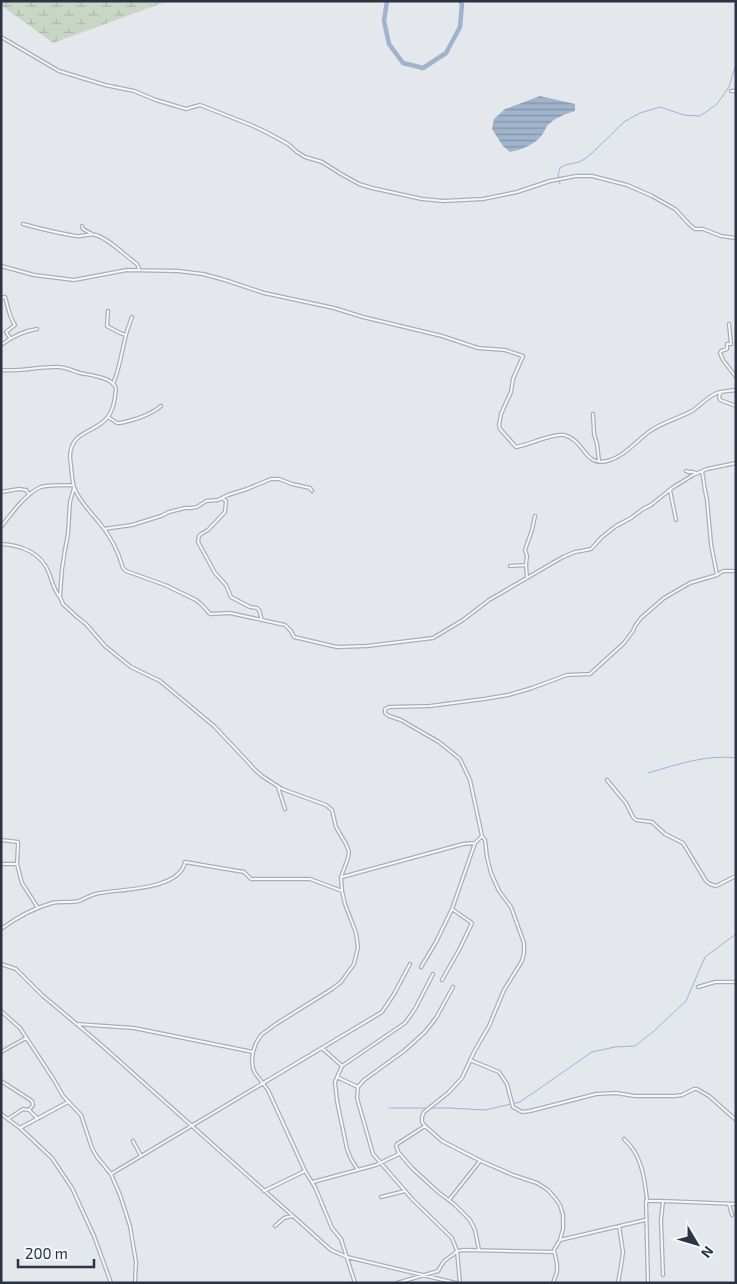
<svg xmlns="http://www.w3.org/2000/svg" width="737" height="1284" viewBox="0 0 737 1284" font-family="'Exo 2',sans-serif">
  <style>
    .wetland { fill: url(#wetland-marsh) }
    .water { fill: url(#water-rules) }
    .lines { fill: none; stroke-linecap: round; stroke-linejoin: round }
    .stream { stroke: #9fb4cc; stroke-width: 1 }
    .river { stroke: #9fb4cc; stroke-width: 4.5 }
    .street-casing { stroke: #a9aeb7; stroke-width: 4.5 }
    .street { stroke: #f7f8fa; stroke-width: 2 }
  </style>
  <defs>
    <pattern id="wetland-marsh" width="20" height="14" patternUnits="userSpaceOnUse" patternTransform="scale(1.25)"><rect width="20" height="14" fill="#c9d6c5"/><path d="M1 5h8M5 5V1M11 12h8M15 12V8" fill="none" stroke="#adb8ab"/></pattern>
    <pattern id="water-rules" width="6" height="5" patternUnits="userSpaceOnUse" patternTransform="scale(1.25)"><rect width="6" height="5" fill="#9fb4cc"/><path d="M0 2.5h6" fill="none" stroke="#8293a7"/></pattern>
  </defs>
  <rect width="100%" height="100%" fill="#e4e7ec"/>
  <!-- wetland -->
  <path class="wetland" d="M 1,1 L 168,1 L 53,43 L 1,5 Z"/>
  <!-- water -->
  <path class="water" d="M 540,96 L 575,104 L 575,111 C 565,114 554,118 547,126 C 545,129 544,133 541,136 C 534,145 520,150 510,152 L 503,146 L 492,129 L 494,119 L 505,109 Z"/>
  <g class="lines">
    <!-- stream -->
    <path class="stream" d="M 560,184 L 558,175 L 560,168 L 565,165 L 579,162 L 586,158 L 592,153 L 624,122 L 640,113 L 660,107 L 684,115 L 700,116 L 717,104 L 729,87 L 736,63
      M 648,773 C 676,765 707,754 736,758
      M 389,1108 L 448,1108 L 485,1110 L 520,1102 L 592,1052 L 615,1047 L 635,1046 L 654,1031 L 686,1001 L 705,957 L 736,934"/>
    <!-- river -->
    <path class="river" d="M 387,1 L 384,21 L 389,44 L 403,63 L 423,68 L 446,53 L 460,27 L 462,4 L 460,1"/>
    <!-- street casing -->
    <g class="street-casing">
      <path id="street" d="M 1,37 L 59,71 L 105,85 L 134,91 L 156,100 L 186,109 L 200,105 L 251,125 L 266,132 L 288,144 L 297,152 L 305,157 L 322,162 L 341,174 L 359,184 L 372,188 L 422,199 L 444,201 L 483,199 L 517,192 L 550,181 L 576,176 L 592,176 L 627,185 L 652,196 L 675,209 L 690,225 L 695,229 L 703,229 L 721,236 L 736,238
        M 731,91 L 736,91
        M 23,224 C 41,229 58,233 76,236 C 83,237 89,233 96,235 C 111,240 124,255 137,264 L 139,269
        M 82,226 L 83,229 L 92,234
        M 1,266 L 34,275 L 74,280 L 127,270 L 178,271 L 203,274 L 225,280 L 264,293 L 334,308 L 363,317 L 442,336 L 478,348 L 505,350 L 523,356 L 513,379 L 511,392 L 501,414 L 499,425 L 500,429 L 516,447 C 527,445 555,433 564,435 C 585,440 584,467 607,461 C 624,457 636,441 650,431 C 663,422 679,418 692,411 C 701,405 707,397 717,393 C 723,391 730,391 736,390
        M 1,298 L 5,297 C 8,306 9,317 15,325 L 6,332 L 10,338
        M 108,311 L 107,326 C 113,329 118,333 126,335
        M 729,324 L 731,344 L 727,344 L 727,349 L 721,351 L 720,353 L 723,360 L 736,377
        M 1,345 C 13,336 23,331 37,329
        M 1,370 C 20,372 39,366 58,367 C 66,367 73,371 80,373 C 89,375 110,377 115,386 C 117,389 115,393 115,397 C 114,404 112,412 107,418 C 95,433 70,431 70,457 C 71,464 72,481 74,487 C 78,499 90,512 98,521 C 110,535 118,550 123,568 L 126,571 L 165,585 L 196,600 L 202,605 L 210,614 L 230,613 L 285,625 L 291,631 L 294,637 L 337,647 L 367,646 L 433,638 L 463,620 L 489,600 L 563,557 L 575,552 L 581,551 L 591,549 L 602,537 L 616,526 L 631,518 L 643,509 L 651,505 L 672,488 L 693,475 L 707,469 L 736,463
        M 113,384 C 121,366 122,346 128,328 C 130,324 130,321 132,317
        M 721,392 L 719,396 L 720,400 L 736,406
        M 593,414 L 594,434 L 597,444 L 599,461
        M 108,417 L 117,423 L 120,423 C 135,420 149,416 161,406
        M 686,471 L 689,472 L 693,472 L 695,473
        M 702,471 L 705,490 L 707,500 L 711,544 L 717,575
        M 74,488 L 70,502 L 68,534 L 65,550 L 62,569 L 60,597 L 63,604 L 77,617 L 86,624 L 105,646 L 131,667 L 160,681 L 214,726 L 248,762 L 254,769 L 262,776 L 282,789 L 326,805 L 332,810 L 336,827 L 346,844 L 349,852 L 348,858 L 341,877 L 342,891 L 345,904 L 356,933 L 358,947 L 354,964 L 341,982 L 332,989 L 276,1024 L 261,1035 L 256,1043 L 253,1052 L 252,1061 L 253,1068 L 255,1073 L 268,1090 L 305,1171 L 315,1187 L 332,1228 L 341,1239 L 355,1283
        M 670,490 L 676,520
        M 1,492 L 19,489 L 26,490 L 29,494
        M 222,498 L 226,501 L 225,512 L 208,530 L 201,534 L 199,536 L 198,542 L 215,573 L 226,585 L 231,597 L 250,607 L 257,608 L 259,610 L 262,620
        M 1,527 C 10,515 27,492 41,487 C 51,484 63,486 73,485
        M 104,529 L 132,525 L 161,516 L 169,512 L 185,508 L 191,508 L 197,507 L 206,501 L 218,500 L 228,495 L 247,489 L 271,479 L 279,479 L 292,484 L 310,488 L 312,491
        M 1,544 C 21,545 42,553 49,573 C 52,581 54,591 60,597
        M 526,565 L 527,556 L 525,550 L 532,530 L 535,516
        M 510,566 L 526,565 L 527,578
        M 607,780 L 626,803 L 633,817 L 636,820 L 652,822 L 665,834 L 683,843 L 706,881 L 710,884 L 716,886 L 736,876
        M 278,787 L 285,809
        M 1,840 L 18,842 L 18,845 L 17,864
        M 1,864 L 17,864 L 22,883 L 38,908
        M 342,877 L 463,844 L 475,843
        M 1,929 C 16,918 34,908 52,903 C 61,901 70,903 79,901 C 86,898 92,894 100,893 C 121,889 180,890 185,862 L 244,872 L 251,879 L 310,879 L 342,891
        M 1,964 L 16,969 L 42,995 L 98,1042 L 331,1250 L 347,1257 L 456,1283
        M 421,967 L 436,942 L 452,909 L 475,843 L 482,836
        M 442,980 L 459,950 L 472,923 L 452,909
        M 453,987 L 436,1018 L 425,1032 L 404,1051 L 364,1080 L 358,1087 L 357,1098 L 373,1154 L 413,1200 L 452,1238 L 457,1251 L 464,1250 L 554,1252
        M 698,987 L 715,982 L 736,982
        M 1,1011 L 20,1028 L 54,1080 L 63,1096 L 81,1115 L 92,1148 L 97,1157 L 111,1174 L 120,1195 L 130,1226 L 136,1262 L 135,1283
        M 76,1024 L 134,1028 L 253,1052
        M 322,1048 L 342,1066
        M 1,1052 L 26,1038
        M 470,1060 L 499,1072 L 507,1084 L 513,1107 L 522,1112 L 530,1111 L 596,1094 L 616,1093 L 635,1096 L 675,1096 L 682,1095 L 694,1089 L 697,1089 L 709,1096 L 736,1120
        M 337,1077 L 358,1087
        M 1,1081 L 32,1101 L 33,1105 L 29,1110
        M 1,1114 L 20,1128 L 52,1158 L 72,1188 L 94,1236 L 111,1283
        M 8,1119 L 23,1109 L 29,1110 L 37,1118
        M 20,1128 L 68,1102
        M 624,1139 C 627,1142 630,1145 632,1148 C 643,1163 645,1183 647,1200
        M 133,1141 L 141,1156
        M 399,1153 L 412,1168 L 438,1192 L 454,1204 L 470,1220 L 475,1230 L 479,1250
        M 358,1170 L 351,1159 L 347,1149 L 337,1101 L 335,1082 L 342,1066 L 405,1023 L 415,1009 L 433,974
        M 111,1174 L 382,1012 L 394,994 L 410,964
        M 313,1182 L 376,1165 L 399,1154 L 396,1146 L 397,1144 L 425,1126
        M 264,1191 L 305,1171
        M 381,1197 L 405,1191
        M 449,1200 L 480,1161
        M 729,1204 L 732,1215
        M 275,1226 L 284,1218 L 292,1216
        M 560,1240 L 645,1220
        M 457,1251 L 460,1283
        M 663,1275 L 661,1220 L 663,1201
        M 397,1283 L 438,1271 L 444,1261 L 454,1254 L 457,1251
        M 553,1283 L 557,1272 L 557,1264 L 554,1250 L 560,1240 L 563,1229 L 563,1215 L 560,1205 L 555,1198 L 548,1190 L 537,1183 L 513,1175 L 481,1161 L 442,1141 L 425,1126 L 422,1122 L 422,1117 L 424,1112 L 448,1093 L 462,1078 L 474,1052 L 489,1026 L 504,990 L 522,961 L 524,953 L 524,943 L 511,907 L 499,891 L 491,873 L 487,857 L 485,840 L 482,836 L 470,780 L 460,759 L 439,742 L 425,734 L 401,720 L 389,716 L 385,713 L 385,709 L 389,707 L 430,706 L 484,699 L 508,695 L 532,688 L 567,675 L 590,674 L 624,643 L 633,631 L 635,626 L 641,618 L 664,598 L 690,583 L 717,575 L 723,571 L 736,571
        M 618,1283 L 621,1266 L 623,1252 L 619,1226
        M 648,1283 L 646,1201 L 663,1201 L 736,1204"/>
    </g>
    <!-- street -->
    <use href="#street" class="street"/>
  </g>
  <!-- border -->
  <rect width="737" height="1284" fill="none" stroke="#2b3445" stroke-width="5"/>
  <!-- north arrow -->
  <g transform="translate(697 1244) rotate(128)" stroke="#f4f6f9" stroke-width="4" paint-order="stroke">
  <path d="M0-4L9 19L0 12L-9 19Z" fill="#2b3445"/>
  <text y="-8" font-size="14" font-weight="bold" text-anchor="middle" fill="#2b3445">N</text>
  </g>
  <!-- scale -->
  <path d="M18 1259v8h76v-8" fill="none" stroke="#2b3445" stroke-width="2.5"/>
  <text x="25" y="1259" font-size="15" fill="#2b3445" stroke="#f4f6f9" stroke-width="4" paint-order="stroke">200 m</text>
</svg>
